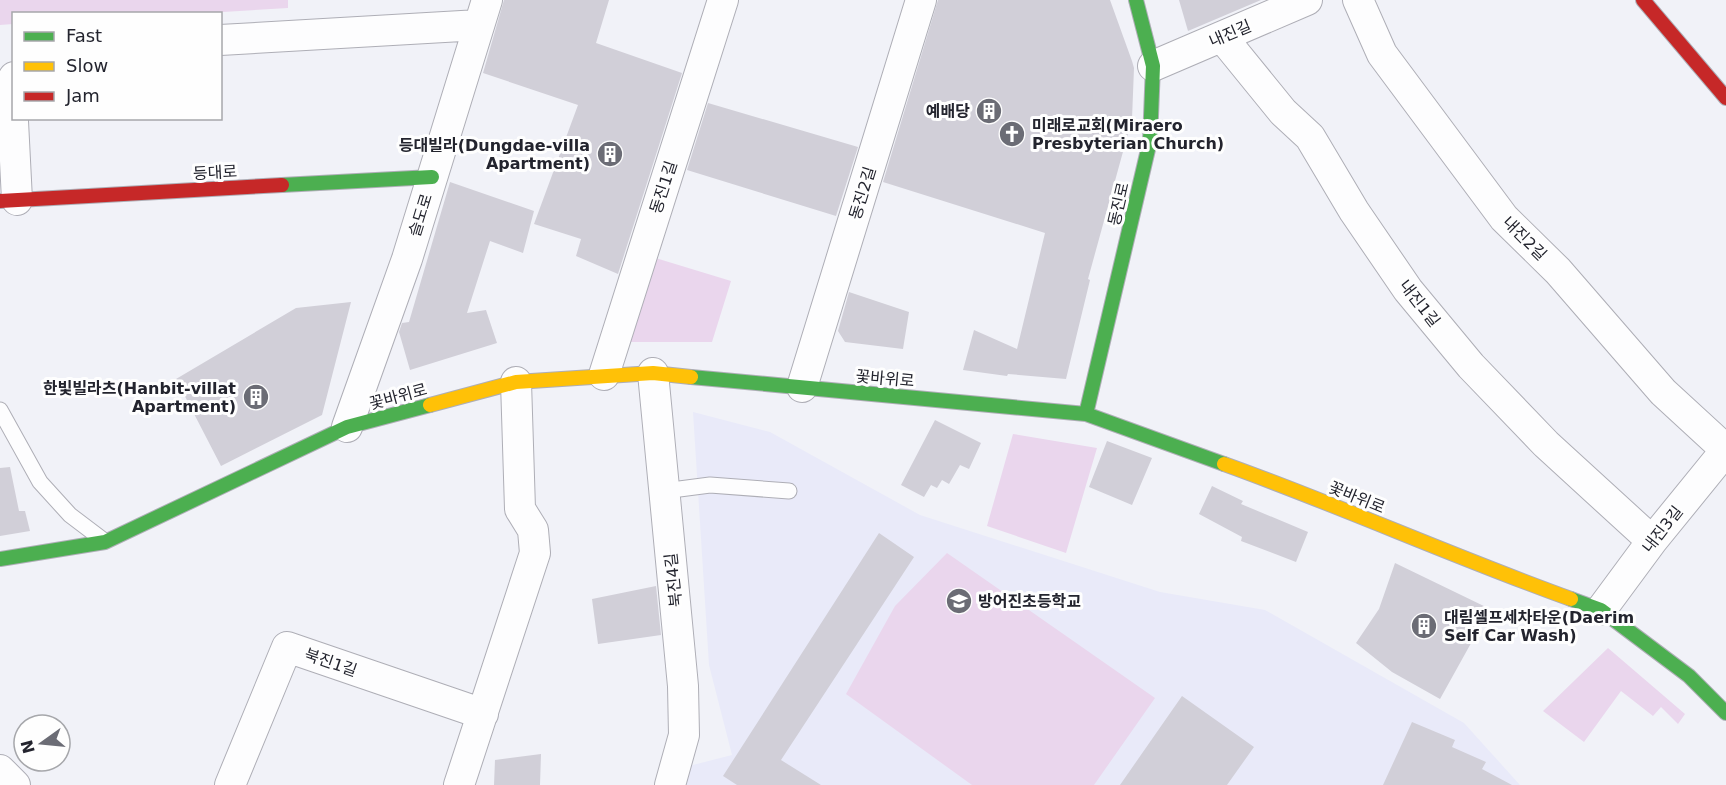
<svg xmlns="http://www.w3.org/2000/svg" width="1726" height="785" viewBox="0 0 1726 785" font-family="'DejaVu Sans','Noto Sans KR',sans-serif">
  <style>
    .built { fill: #e9eaf9 }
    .green { fill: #ead6ed }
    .building { fill: #d1cfd8 }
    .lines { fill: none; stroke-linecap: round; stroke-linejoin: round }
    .lane-casing { stroke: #aeaeb6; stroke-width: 17 }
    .street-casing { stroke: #aeaeb6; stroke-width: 32 }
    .fast-casing { stroke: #aeaeb6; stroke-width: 16 }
    .slow-casing { stroke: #aeaeb6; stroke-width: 16 }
    .jam-casing { stroke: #aeaeb6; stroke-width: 16 }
    .lane { stroke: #fdfdfe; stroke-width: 15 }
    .street { stroke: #fdfdfe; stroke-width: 30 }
    .fast { stroke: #4caf50; stroke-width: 14 }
    .slow { stroke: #ffc107; stroke-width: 14 }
    .jam { stroke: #c62828; stroke-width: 14 }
    .labels { text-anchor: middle; stroke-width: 6; stroke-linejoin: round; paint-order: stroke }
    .street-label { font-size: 16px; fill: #23242e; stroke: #fefefe }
    .poi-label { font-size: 16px; font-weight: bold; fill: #23242e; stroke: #fefefe; text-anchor: end }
  </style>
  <rect width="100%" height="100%" fill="#f1f2f8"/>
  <!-- built -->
  <path class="built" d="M 693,412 L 770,432 L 920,515 L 1160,592 L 1265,610 L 1464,723 L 1520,785 L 678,785 L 689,766 L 732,755 L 709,665 Z"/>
  <!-- green -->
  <path class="green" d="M 0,0 L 288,0 L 288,8 L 190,14 L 14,14 L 13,24 L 0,25 Z
    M 649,256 L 731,281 L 712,342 L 625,342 Z
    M 1013,434 L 1097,448 L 1066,553 L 987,526 Z
    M 947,553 L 1155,698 L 1094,785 L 972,785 L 846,694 L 895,606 Z
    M 1608,648 L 1685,714 L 1678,724 L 1661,707 L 1653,716 L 1621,691 L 1584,742 L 1543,711 Z"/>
  <!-- building -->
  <path class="building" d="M 504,0 L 609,0 L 596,43 L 682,73 L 618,274 L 576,256 L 581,239 L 534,224 L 578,105 L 483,73 Z
    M 938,0 L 1110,0 L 1132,61 L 1134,68 L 1132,119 L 1088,279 L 1090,280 L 1066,379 L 1008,374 L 1007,376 L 963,370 L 974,330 L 1017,349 L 1045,233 L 883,182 Z
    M 1179,0 L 1261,0 L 1188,31 Z
    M 708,103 L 858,147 L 836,216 L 687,170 Z
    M 450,182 L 534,211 L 523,253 L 490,241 L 467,313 L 486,310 L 497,343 L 410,370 L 399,332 L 402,323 L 409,322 Z
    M 849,292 L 909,312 L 903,349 L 845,342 L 838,331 Z
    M 351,302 L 322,415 L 221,466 L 176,379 L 296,308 Z
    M 935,420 L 981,443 L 969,469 L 960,465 L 949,484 L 942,480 L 937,488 L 931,485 L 924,497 L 901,485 Z
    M 1107,441 L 1152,458 L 1132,505 L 1089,487 Z
    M 10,467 L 19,511 L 25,511 L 30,531 L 0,536 L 0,468 Z
    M 1212,486 L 1243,501 L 1241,504 L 1308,532 L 1296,562 L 1241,541 L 1242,537 L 1199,514 Z
    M 879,533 L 914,557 L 781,760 L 821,785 L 737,785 L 723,776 Z
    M 1395,563 L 1490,609 L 1440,699 L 1392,672 L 1356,643 L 1379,609 Z
    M 656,586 L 661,635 L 598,644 L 592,599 Z
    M 1182,696 L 1254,747 L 1227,785 L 1120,785 Z
    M 1412,722 L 1455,740 L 1452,747 L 1486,762 L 1482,769 L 1512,785 L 1383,785 Z
    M 541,754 L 540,785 L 494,785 L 495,760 Z"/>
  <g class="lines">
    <!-- lane casing -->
    <g class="lane-casing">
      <path id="lane" d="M 0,410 L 40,482 L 70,515 L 103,540
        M 664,491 L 710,485 L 789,491"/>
    </g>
    <!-- street casing -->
    <g class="street-casing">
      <path id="street" d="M 1358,0 L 1382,54 L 1504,218 L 1558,271 L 1663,392 L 1726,450
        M 1222,37 L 1283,112 L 1310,137 L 1354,211 L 1408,290 L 1471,366 L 1546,444 L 1652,541
        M 220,40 L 479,25
        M 1153,66 L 1307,0
        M 14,77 L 11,82 L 17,200
        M 653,373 L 683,686 L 684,735 L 670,785
        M 604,375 L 723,0
        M 802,387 L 921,0
        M 347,427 L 407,259 L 487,0
        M 1601,610 L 1652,541 L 1726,450
        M 0,770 L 15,785
        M 230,785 L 287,647 L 483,714
        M 459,785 L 535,553 L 533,530 L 520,509 L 516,382"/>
    </g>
    <!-- fast casing -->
    <g class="fast-casing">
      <path id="fast" d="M 282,185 L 432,177
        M 691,377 L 1086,414 L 1224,464
        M 1086,414 L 1150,141 L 1153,66 L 1136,0
        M 0,559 L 105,542 L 347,427 L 430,405
        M 1571,599 L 1601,610 L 1689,676 L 1726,713"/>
    </g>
    <!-- slow casing -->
    <g class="slow-casing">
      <path id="slow" d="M 430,405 L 516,382 L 653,373 L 691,377
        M 1224,464 C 1341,506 1454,557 1571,599"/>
    </g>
    <!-- jam casing -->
    <g class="jam-casing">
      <path id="jam" d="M 1643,0 L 1726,98
        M 0,201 L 282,185"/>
    </g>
    <!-- lane -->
    <use href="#lane" class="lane"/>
    <!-- street -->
    <use href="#street" class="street"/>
    <!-- fast -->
    <use href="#fast" class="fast"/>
    <!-- slow -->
    <use href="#slow" class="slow"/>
    <!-- jam -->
    <use href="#jam" class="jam"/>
  </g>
  <!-- icons -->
  <defs>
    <g id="building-disc" transform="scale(1.35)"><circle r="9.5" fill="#6b6c75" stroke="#fefefe"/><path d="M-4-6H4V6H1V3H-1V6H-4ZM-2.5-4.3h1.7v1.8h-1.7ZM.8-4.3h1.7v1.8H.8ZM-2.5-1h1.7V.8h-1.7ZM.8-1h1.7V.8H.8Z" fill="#fff"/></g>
    <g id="church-disc" transform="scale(1.35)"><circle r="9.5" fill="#6b6c75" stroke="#fefefe"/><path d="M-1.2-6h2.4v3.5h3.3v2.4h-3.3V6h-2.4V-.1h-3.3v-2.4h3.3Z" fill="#fff"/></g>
    <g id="school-disc" transform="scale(1.35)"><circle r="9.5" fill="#6b6c75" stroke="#fefefe"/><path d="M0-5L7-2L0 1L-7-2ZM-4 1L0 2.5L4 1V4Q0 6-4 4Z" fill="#fff"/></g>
  </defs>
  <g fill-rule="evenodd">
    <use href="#building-disc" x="989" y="111"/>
    <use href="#church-disc" x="1012" y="134"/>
    <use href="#building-disc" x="610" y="154"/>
    <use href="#building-disc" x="256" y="397"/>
    <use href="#school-disc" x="959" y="601"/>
    <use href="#building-disc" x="1424" y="626"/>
  </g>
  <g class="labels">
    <!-- street labels -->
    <g class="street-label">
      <text transform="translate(1230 33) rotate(-23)" y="6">내진길</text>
      <text transform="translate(215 172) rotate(-3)" y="6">등대로</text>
      <text transform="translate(663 187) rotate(-72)" y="6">동진1길</text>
      <text transform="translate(862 193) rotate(-73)" y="6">동진2길</text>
      <text transform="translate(1118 204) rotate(-77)" y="6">동진로</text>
      <text transform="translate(420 215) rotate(-73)" y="6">슬도로</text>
      <text transform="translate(1525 238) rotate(45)" y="6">내진2길</text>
      <text transform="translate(1420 303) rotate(52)" y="6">내진1길</text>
      <text transform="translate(885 378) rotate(5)" y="6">꽃바위로</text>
      <text transform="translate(398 396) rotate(-15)" y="6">꽃바위로</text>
      <text transform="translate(1357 497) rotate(22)" y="6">꽃바위로</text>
      <text transform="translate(1662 529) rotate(-52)" y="6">내진3길</text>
      <text transform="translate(673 580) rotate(-96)" y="6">북진4길</text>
      <text transform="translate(331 662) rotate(19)" y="6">북진1길</text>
    </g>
    <!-- poi labels -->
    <g class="poi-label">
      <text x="970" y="117">예배당</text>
      <text x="1032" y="131" text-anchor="start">미래로교회(Miraero<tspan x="1032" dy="18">Presbyterian Church)</tspan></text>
      <text x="590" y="151">등대빌라(Dungdae-villa<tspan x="590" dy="18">Apartment)</tspan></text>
      <text x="236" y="394">한빛빌라츠(Hanbit-villat<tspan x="236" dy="18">Apartment)</tspan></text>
      <text x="978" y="607" text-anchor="start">방어진초등학교</text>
      <text x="1444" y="623" text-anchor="start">대림셀프세차타운(Daerim<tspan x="1444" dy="18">Self Car Wash)</tspan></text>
    </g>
  </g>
  <!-- legend -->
  <rect x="12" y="12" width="210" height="108" fill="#fefefe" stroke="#a6a7ab" stroke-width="1.5"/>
  <rect x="24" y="32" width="30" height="9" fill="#4caf50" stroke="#a6a7ab" stroke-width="1.5"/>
  <text x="66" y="42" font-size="18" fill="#23242e">Fast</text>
  <rect x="24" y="62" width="30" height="9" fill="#ffc107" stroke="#a6a7ab" stroke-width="1.5"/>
  <text x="66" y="72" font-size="18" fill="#23242e">Slow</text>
  <rect x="24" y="92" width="30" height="9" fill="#c62828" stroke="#a6a7ab" stroke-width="1.5"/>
  <text x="66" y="102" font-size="18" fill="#23242e">Jam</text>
  <!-- north arrow -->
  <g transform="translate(42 743) rotate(255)"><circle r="28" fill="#fefefe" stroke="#a6a7ab" stroke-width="1.5"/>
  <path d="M0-4.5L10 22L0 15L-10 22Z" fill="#6b6c75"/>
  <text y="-9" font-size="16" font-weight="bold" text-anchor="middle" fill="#23242e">N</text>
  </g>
</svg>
